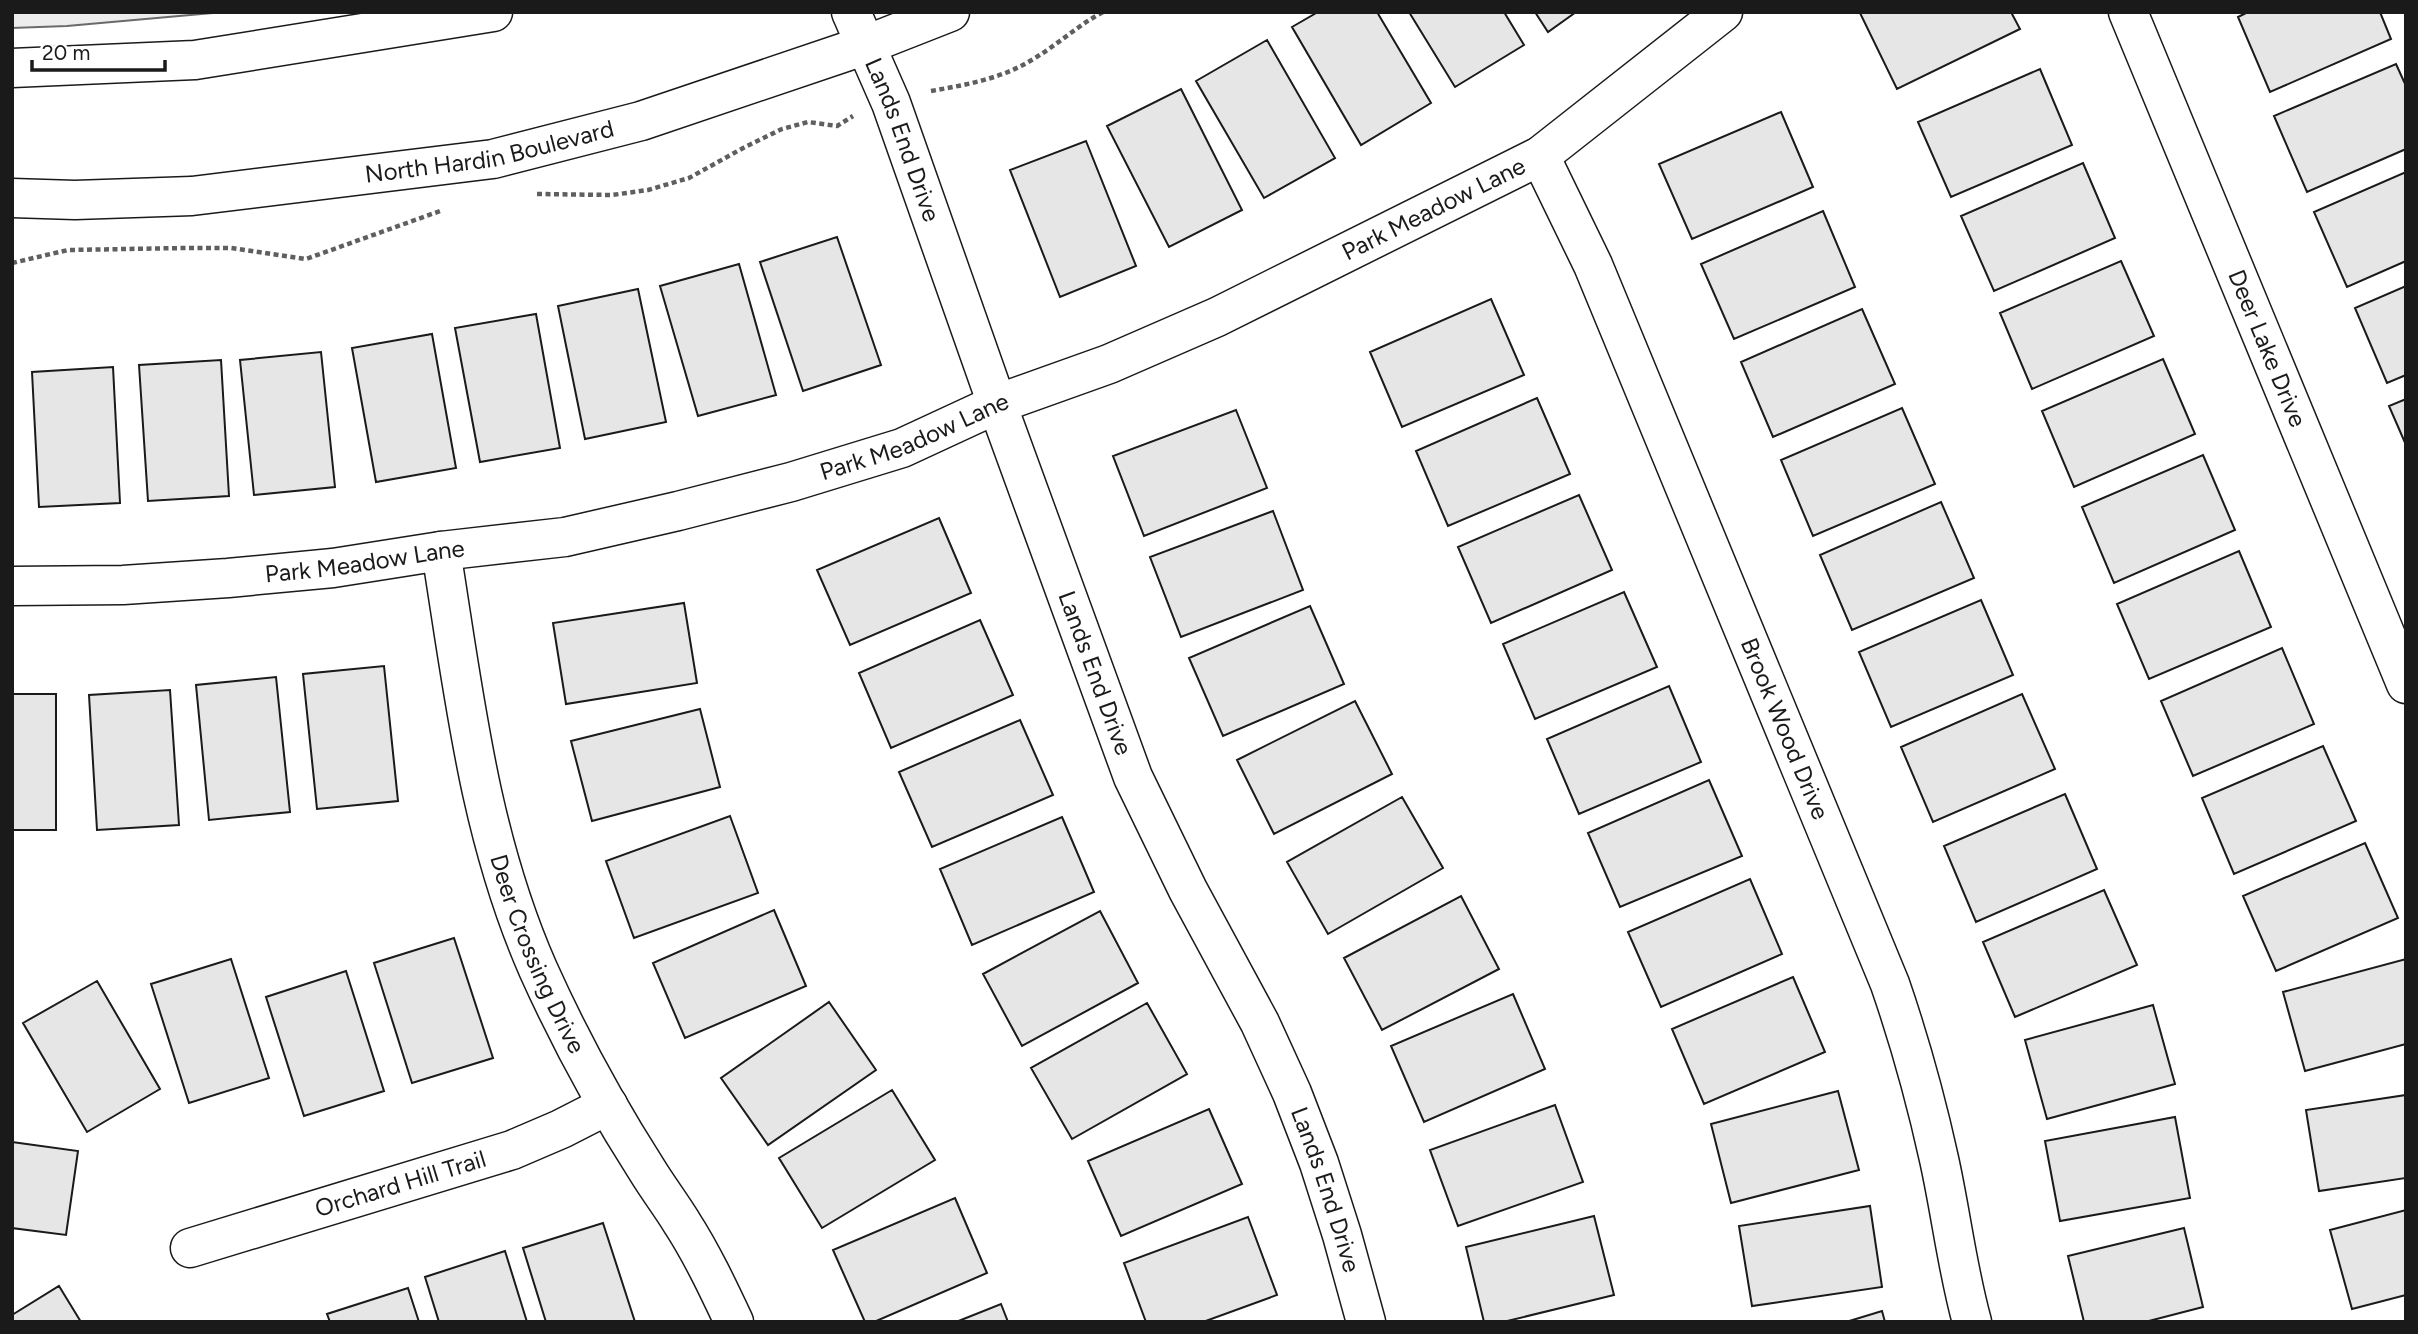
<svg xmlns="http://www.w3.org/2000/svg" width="2418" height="1334" viewBox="0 0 2418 1334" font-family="Figtree,sans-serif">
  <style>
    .built { fill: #ededed; stroke: #6a6a6a; stroke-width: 2 }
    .building { fill: #e6e6e6; stroke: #1a1a1a; stroke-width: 2 }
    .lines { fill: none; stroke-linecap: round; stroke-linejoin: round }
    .street-casing { stroke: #1a1a1a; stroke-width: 41 }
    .secondary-casing { stroke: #1a1a1a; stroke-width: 41 }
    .path { stroke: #5f5f5f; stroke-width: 4.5; stroke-dasharray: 5 3.5; stroke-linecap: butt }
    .street { stroke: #fff; stroke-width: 38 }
    .secondary { stroke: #fff; stroke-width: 38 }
    .labels { text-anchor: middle; stroke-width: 5; stroke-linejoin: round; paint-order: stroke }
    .street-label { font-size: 24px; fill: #1a1a1a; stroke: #fff }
  </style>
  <rect width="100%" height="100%" fill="#fff"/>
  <!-- built -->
  <path class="built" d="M 12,12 L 224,12 L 67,26 L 12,28 Z"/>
  <!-- building -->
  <path class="building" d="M 1318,12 L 1377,12 L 1431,103 L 1361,145 L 1292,27 Z
    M 1409,12 L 1504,12 L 1524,45 L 1455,87 Z
    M 1535,12 L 1576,12 L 1548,32 Z
    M 1862,12 L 2011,12 L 2020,29 L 1897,89 L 1860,13 Z
    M 2248,12 L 2380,12 L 2391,39 L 2270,92 L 2238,17 Z
    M 1267,40 L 1335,158 L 1264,198 L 1196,81 Z
    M 2396,64 L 2406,86 L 2406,149 L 2307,192 L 2274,116 Z
    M 2040,69 L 2072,145 L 1951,197 L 1918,122 Z
    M 1181,89 L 1242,210 L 1169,247 L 1107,126 Z
    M 1781,112 L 1813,187 L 1692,239 L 1659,164 Z
    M 1086,141 L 1136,266 L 1060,297 L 1010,170 Z
    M 2083,163 L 2115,238 L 1994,291 L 1961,216 Z
    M 2406,172 L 2406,261 L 2347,287 L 2314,212 Z
    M 1823,211 L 1855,287 L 1734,339 L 1701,264 Z
    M 837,237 L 881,365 L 803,391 L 760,262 Z
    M 2121,261 L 2154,336 L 2032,389 L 2000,313 Z
    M 739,264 L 776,395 L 698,416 L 660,286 Z
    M 2406,286 L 2406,375 L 2387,383 L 2355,308 Z
    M 638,289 L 666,422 L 585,439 L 558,306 Z
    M 1491,299 L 1524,375 L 1402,427 L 1370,352 Z
    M 1862,309 L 1895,384 L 1773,437 L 1741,362 Z
    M 536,314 L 560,448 L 480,462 L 455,328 Z
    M 432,334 L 456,468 L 376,482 L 352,348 Z
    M 321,352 L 335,487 L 254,495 L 240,360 Z
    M 2163,359 L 2195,434 L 2074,487 L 2042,411 Z
    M 221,360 L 229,496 L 148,501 L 139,365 Z
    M 113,367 L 120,503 L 39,507 L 32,372 Z
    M 1537,398 L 1570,474 L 1448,526 L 1416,451 Z
    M 2406,399 L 2406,445 L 2389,406 Z
    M 1902,408 L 1935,484 L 1813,536 L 1781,460 Z
    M 1236,410 L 1267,488 L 1144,536 L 1113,456 Z
    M 2203,455 L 2235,530 L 2114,583 L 2082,507 Z
    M 1579,495 L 1612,570 L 1491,623 L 1458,547 Z
    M 1941,502 L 1974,578 L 1852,630 L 1820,555 Z
    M 1273,511 L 1303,590 L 1181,637 L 1150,557 Z
    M 939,518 L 971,593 L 850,645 L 817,570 Z
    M 2239,551 L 2271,627 L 2149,679 L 2117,604 Z
    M 1624,592 L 1657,667 L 1535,719 L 1503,644 Z
    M 1981,600 L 2013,675 L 1891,727 L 1859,652 Z
    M 684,603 L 697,683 L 566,704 L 553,623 Z
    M 1310,606 L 1344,684 L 1223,736 L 1189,658 Z
    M 980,620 L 1013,695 L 891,748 L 859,673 Z
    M 2282,648 L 2314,724 L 2193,776 L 2161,701 Z
    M 384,666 L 398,801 L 317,809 L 303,674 Z
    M 276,677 L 290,812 L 209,820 L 196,685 Z
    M 1669,686 L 1701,762 L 1579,814 L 1547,739 Z
    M 170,690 L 179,825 L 97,830 L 89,695 Z
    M 12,694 L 56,694 L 56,830 L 12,830 Z
    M 2022,694 L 2055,769 L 1933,822 L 1901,747 Z
    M 1355,701 L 1392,774 L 1274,834 L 1237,760 Z
    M 700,709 L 720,787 L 592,821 L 571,741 Z
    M 1020,720 L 1053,795 L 932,847 L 899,772 Z
    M 2323,746 L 2356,821 L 2234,874 L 2202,798 Z
    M 1709,780 L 1742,856 L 1620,907 L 1588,833 Z
    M 2065,794 L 2097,869 L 1976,922 L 1944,846 Z
    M 1402,797 L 1443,868 L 1328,934 L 1287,862 Z
    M 730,816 L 758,893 L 634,938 L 606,861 Z
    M 1062,817 L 1094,892 L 972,945 L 940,869 Z
    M 2365,843 L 2398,918 L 2276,971 L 2243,896 Z
    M 1750,879 L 1782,954 L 1661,1007 L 1628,932 Z
    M 2104,890 L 2137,965 L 2015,1017 L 1983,942 Z
    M 1461,896 L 1499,969 L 1382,1030 L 1344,958 Z
    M 774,910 L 806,986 L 685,1038 L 653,963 Z
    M 1100,911 L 1138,983 L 1022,1046 L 983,974 Z
    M 454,938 L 493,1058 L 412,1083 L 374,963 Z
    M 231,959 L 269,1078 L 189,1103 L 151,984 Z
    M 2406,959 L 2406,1044 L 2305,1071 L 2283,992 Z
    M 346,971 L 384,1091 L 304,1116 L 266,997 Z
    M 1793,977 L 1825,1052 L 1704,1104 L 1672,1029 Z
    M 97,981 L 160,1089 L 87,1132 L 23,1023 Z
    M 1513,994 L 1545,1069 L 1424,1122 L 1391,1046 Z
    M 829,1002 L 876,1070 L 768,1145 L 721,1078 Z
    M 1147,1003 L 1187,1074 L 1072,1139 L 1031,1068 Z
    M 2153,1005 L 2175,1084 L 2047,1119 L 2025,1040 Z
    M 892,1090 L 935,1160 L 822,1228 L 779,1158 Z
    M 1838,1091 L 1859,1170 L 1731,1203 L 1711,1124 Z
    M 2406,1095 L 2406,1178 L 2319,1191 L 2306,1110 Z
    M 1555,1105 L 1583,1182 L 1458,1226 L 1430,1150 Z
    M 1209,1109 L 1242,1184 L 1121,1236 L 1088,1161 Z
    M 2175,1117 L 2190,1198 L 2060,1221 L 2045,1141 Z
    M 12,1142 L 78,1151 L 66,1235 L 12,1228 Z
    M 955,1198 L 987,1273 L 874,1322 L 865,1322 L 833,1250 Z
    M 1870,1206 L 1882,1287 L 1752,1306 L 1739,1226 Z
    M 2406,1210 L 2406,1295 L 2352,1309 L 2330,1230 Z
    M 1594,1216 L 1614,1295 L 1503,1322 L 1484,1322 L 1466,1247 Z
    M 1248,1217 L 1277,1295 L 1203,1322 L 1146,1322 L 1124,1263 Z
    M 603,1223 L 635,1322 L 546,1322 L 523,1248 Z
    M 2184,1228 L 2203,1307 L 2145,1322 L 2084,1322 L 2068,1256 Z
    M 505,1251 L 527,1322 L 439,1322 L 425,1277 Z
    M 59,1286 L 81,1322 L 12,1322 L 12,1315 Z
    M 408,1288 L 419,1322 L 330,1322 L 327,1314 Z
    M 1001,1304 L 1008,1322 L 956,1322 Z
    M 1882,1311 L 1885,1322 L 1846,1322 Z"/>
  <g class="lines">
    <!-- street casing -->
    <g class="street-casing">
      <g id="street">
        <path id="s1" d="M 851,12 L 891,103 L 997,404 L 1133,777 L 1188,890 L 1260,1023 L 1292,1093 L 1319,1163 L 1342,1235 L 1366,1322"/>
        <path id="s2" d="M 2128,12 L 2406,684"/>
        <path id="s3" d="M 1540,156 L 1593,265 L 1890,984 C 1910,1042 1926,1100 1939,1159 C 1951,1213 1957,1268 1972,1322"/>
        <path id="s4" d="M 441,551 C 464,694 479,835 538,969 C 569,1038 606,1106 647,1170 C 658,1188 671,1205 682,1223 C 702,1254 718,1288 734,1322"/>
        <path id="s5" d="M 12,586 L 123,585 L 228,578 L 333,568 L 441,551 L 565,537 L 678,511 L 791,482 L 902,448 L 997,404 L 1109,364 L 1217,317 L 1540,156 L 1723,12"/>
        <path id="s6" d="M 190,1248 L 512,1150 L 561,1129 L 608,1105"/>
      </g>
    </g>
    <!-- secondary casing -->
    <g class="secondary-casing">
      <g id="secondary">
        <path d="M 12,68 L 195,60 L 493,12"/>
        <path id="s7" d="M 12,198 L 75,200 L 192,196 L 493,159 L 641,121 L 866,45 L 950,12"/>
      </g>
    </g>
    <!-- path -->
    <path class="path" d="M 931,91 C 965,85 1000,79 1030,61 C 1056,46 1077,26 1103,12
      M 537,194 L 612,195 L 648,190 L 689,178 L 745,147 L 782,129 L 808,122 L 837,126 L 853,116
      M 12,263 L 68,250 L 185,248 L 231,248 L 306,259 L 443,210"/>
    <!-- street -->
    <use href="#street" class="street"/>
    <!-- secondary -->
    <use href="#secondary" class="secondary"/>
  </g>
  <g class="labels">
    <!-- street labels -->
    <g class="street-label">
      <text dy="8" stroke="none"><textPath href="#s1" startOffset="138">Lands End Drive</textPath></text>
      <text dy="8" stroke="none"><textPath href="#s7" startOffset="481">North Hardin Boulevard</textPath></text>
      <text dy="8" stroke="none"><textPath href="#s5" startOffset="1488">Park Meadow Lane</textPath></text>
      <text dy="8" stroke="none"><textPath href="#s2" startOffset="364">Deer Lake Drive</textPath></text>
      <text dy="8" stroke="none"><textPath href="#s5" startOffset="920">Park Meadow Lane</textPath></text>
      <text dy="8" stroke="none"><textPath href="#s5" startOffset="354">Park Meadow Lane</textPath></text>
      <text dy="8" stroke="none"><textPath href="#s1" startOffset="705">Lands End Drive</textPath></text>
      <text dy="8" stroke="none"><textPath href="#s3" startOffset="623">Brook Wood Drive</textPath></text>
      <text dy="8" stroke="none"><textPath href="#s4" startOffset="416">Deer Crossing Drive</textPath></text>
      <text dy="8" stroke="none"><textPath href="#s6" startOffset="220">Orchard Hill Trail</textPath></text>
      <text dy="8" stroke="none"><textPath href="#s1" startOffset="1272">Lands End Drive</textPath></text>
    </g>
  </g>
  <!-- border -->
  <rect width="2418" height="1334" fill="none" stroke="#1a1a1a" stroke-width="28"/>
  <!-- scale -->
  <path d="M32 60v10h133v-10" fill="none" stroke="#1a1a1a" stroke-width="3.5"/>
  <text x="42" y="60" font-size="21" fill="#1a1a1a" stroke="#ffffff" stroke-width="5" paint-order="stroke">20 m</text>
</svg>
